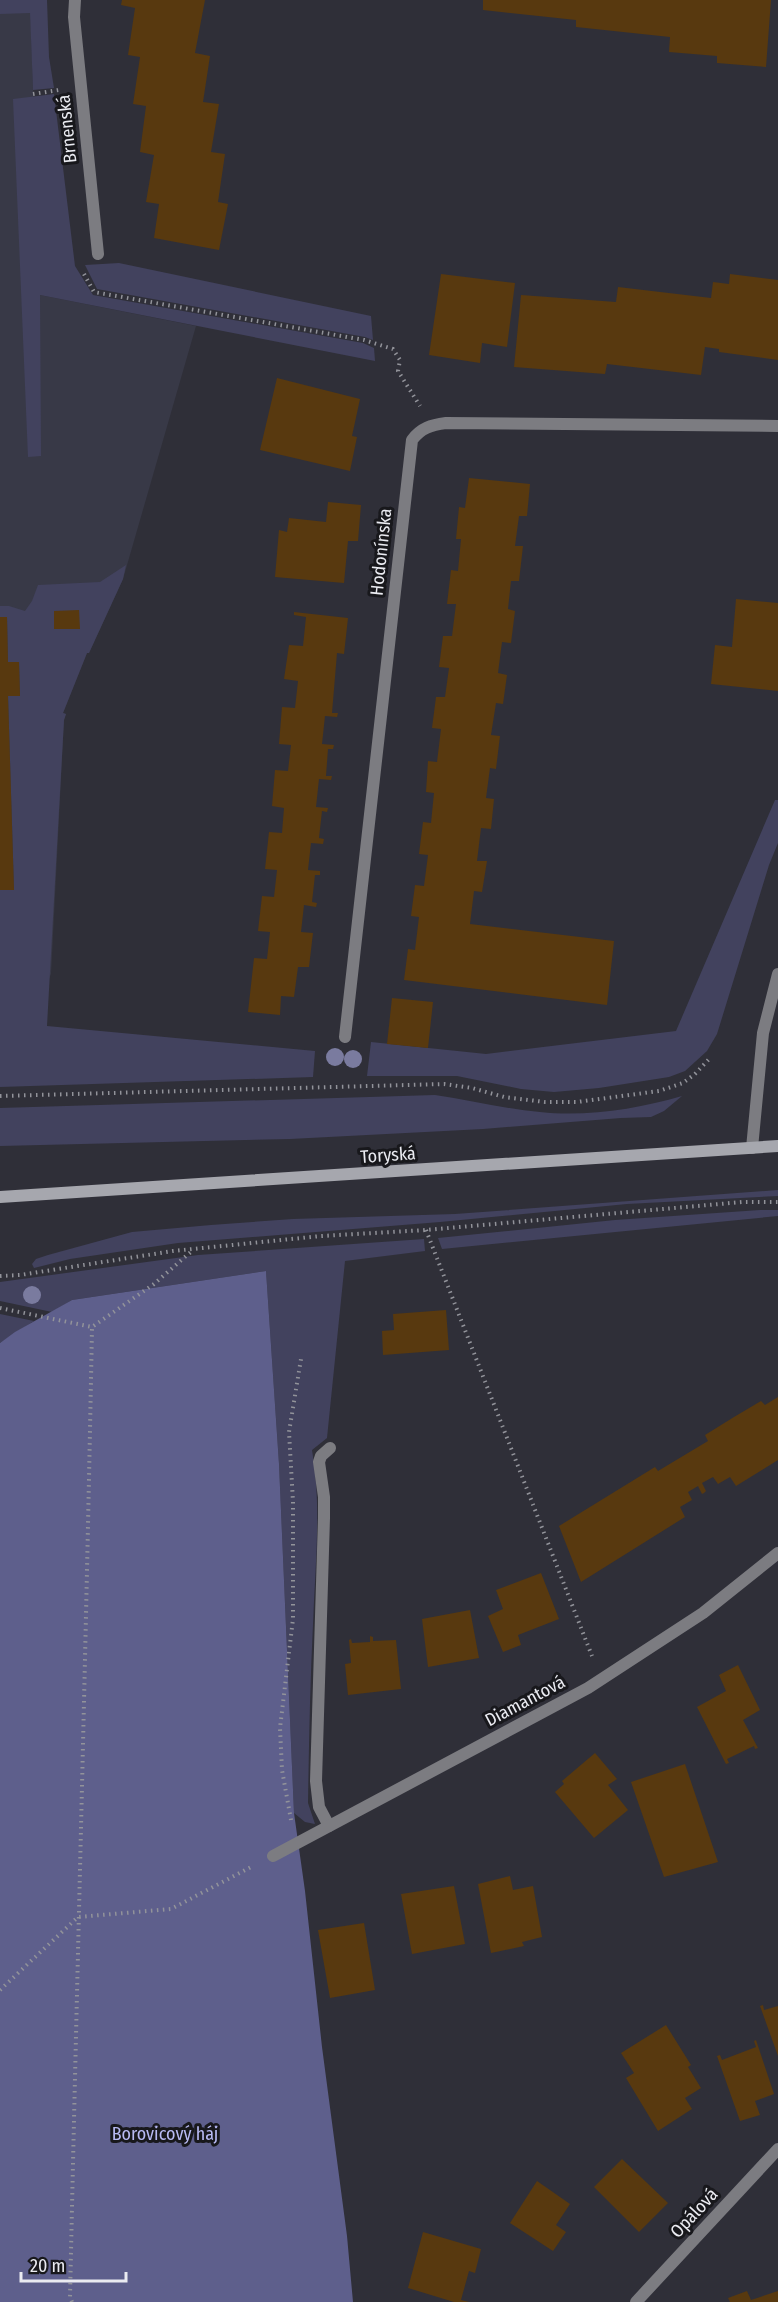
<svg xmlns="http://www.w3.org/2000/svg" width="778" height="2302" viewBox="0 0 778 2302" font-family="'Fira Sans Condensed',sans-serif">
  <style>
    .built { fill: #383947 }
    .green { fill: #42425e }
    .forest { fill: #5e5f8c }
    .building { fill: #58390f }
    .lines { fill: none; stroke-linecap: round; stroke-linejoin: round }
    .path { stroke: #92939a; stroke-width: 4; stroke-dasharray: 1.5 4.5; stroke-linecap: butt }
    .lane { stroke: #7c7c81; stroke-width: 12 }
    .street { stroke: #7c7c81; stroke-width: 12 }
    .secondary { stroke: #a6a7ae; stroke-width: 12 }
    .tree { fill: #7a7b9f }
    .labels { text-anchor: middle; stroke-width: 6; stroke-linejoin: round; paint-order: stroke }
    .street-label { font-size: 18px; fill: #eaebf1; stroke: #18181c }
    .park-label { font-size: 18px; fill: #b8baf3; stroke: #18181c }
  </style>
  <rect width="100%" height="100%" fill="#2f2f38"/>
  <!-- built -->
  <path class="built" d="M 0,0 L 30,0 L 40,295 L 196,326 L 123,579 L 89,653 L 87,653 L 63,713 L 66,714 L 64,720 L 51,974 L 0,1087 Z"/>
  <!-- green -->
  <path class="green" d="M 0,0 L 47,0 L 49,57 L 54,88 L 33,90 L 30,13 L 0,14 Z
    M 54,94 L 75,266 L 93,295 L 363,343 L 374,348 L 375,361 L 40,295 L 41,456 L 28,457 L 13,99 Z
    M 119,263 L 371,316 L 373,340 L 365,337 L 97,289 L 85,265 Z
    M 126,565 L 123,579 L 89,653 L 87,653 L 63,713 L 66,714 L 64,720 L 47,1026 L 315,1051 L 313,1077 L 0,1087 L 0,890 L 14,889 L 8,696 L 20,696 L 19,662 L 8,662 L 7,618 L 0,617 L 0,606 L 9,606 L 25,611 L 32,601 L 38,585 L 100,582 Z
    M 775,800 L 778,800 L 778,843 L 769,865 L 717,1034 L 707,1051 L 685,1071 L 669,1077 L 599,1088 L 554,1092 L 521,1089 L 457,1076 L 367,1076 L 371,1042 L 486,1054 L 676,1031 Z
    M 435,1095 C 470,1100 505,1109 540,1112 C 586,1117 638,1109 682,1096 L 664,1111 L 651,1117 L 621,1118 L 483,1129 L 290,1139 L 0,1146 L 0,1108 Z
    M 778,1190 L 778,1196 L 627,1204 L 440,1222 L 178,1243 L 70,1259 L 34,1268 L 32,1264 L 36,1259 L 48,1255 L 132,1232 L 211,1225 L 293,1219 L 455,1214 Z
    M 760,1210 L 778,1210 L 778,1216 L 442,1249 L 438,1238 L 615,1220 Z
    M 424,1239 L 425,1251 L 345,1261 L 327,1438 L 312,1450 C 322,1507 315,1566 313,1624 C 310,1684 309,1743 308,1803 L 315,1824 L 305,1822 L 294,1813 L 279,1464 L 266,1271 L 72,1300 L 52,1312 L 0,1301 L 0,1282 L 198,1255 Z
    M 0,1314 L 34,1321 L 0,1343 Z"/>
  <!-- forest -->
  <path class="forest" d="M 266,1271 L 279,1464 L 294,1813 L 305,1891 L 322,2047 L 347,2236 L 353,2302 L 0,2302 L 0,1343 L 15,1332 L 72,1300 Z"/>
  <!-- building -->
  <path class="building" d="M 122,0 L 205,0 L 195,53 L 210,56 L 203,102 L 219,104 L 211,152 L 225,154 L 218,202 L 228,204 L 219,250 L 154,238 L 159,204 L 146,202 L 154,155 L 140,152 L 146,106 L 133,104 L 140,57 L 128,55 L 135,8 L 121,5 Z
    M 483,0 L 771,0 L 766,67 L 717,63 L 717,56 L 669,52 L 670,37 L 576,27 L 576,20 L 483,10 Z
    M 441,274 L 515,283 L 507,347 L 482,343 L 480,363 L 429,355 Z
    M 730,274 L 778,280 L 778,360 L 719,352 L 719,349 L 705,347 L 701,375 L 607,364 L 605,374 L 514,367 L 521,295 L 616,302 L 618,287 L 711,298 L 713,282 L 729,284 Z
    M 277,378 L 360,399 L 352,436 L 357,437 L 350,471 L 260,450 Z
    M 469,478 L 530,484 L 527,516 L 519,516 L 515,546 L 523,546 L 519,581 L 511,581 L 508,609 L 515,611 L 511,643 L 502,642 L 498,673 L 507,675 L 503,704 L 496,703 L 491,735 L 500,736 L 496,769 L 490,768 L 486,798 L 494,799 L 491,829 L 481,828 L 477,861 L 487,861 L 482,892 L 474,891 L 470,924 L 614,941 L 607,1005 L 404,980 L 408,949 L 415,950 L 419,917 L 411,916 L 415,885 L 424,886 L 428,855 L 419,854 L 423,822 L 431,823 L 434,793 L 426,792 L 428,761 L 437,762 L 441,729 L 432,728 L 436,697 L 445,697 L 449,668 L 439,667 L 443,636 L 452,636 L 456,604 L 447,604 L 451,570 L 458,571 L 461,539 L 456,539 L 459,507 L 465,508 Z
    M 328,502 L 361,505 L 358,541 L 348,541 L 344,583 L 275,577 L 279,530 L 287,532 L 289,518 L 326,522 Z
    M 736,599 L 778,603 L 778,691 L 711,684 L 715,645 L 732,647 Z
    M 79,610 L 80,629 L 54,629 L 54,611 Z
    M 294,612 L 348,618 L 344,654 L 337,653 L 332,713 L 338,713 L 337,717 L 325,716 L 322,744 L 334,745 L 333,749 L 328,749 L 326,776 L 332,776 L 331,780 L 319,779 L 316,807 L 328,808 L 327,812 L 322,811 L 319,838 L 324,839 L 323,844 L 311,843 L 308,870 L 320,871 L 320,875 L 315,875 L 312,902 L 317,903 L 316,907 L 304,905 L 301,932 L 313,933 L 309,967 L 298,967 L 294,997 L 281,996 L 280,1015 L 248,1012 L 254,958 L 267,959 L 270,932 L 258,931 L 262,896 L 274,897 L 277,870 L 265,869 L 269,832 L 282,833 L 284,808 L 272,806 L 275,770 L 288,771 L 291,745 L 279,744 L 282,707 L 295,708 L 298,681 L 284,679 L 289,645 L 303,646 L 306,617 L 294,615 Z
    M 0,617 L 7,617 L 8,662 L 19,662 L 20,696 L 8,696 L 14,890 L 0,890 Z
    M 392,998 L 433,1002 L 428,1048 L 387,1044 Z
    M 446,1310 L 449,1350 L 383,1355 L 382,1331 L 394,1330 L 393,1314 Z
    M 778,1397 L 778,1460 L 736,1486 L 730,1477 L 718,1484 L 713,1477 L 702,1483 L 706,1491 L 704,1493 L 702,1494 L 698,1486 L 688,1492 L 692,1500 L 680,1507 L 685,1517 L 581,1582 L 559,1526 L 655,1467 L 658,1471 L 708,1441 L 705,1435 L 734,1417 L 761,1401 L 765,1405 Z
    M 541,1573 L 559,1619 L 518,1635 L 521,1645 L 503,1652 L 488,1616 L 503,1609 L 496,1590 Z
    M 470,1610 L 479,1658 L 428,1667 L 422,1619 Z
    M 370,1636 L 373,1637 L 373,1641 L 396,1640 L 401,1689 L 348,1695 L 345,1664 L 351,1663 L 349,1640 L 351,1639 L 352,1643 L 370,1642 Z
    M 738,1665 L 760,1710 L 743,1720 L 758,1748 L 755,1749 L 754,1746 L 727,1759 L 729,1763 L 726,1764 L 697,1707 L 726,1691 L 719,1675 Z
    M 595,1753 L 617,1779 L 608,1785 L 628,1810 L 594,1838 L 555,1792 L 564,1784 L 562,1781 Z
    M 685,1764 L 718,1862 L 664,1877 L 631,1782 Z
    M 510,1876 L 513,1890 L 533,1886 L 542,1937 L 522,1942 L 524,1946 L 491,1953 L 478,1884 Z
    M 454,1886 L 465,1944 L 412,1954 L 401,1894 Z
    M 364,1923 L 375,1990 L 330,1998 L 318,1930 Z
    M 763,2005 L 764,2010 L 778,2006 L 778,2056 L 760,2006 Z
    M 666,2025 L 691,2065 L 688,2067 L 701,2088 L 685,2098 L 692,2109 L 658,2131 L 626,2078 L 634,2073 L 621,2053 Z
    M 756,2040 L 774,2094 L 755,2101 L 760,2115 L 740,2121 L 717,2056 L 720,2055 L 722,2060 L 756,2047 L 754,2041 Z
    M 622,2159 L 668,2203 L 639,2232 L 594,2187 Z
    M 537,2181 L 570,2204 L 556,2225 L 566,2232 L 553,2251 L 510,2223 Z
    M 423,2232 L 481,2249 L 475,2273 L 469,2271 L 461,2300 L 469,2302 L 454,2302 L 408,2288 Z
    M 747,2291 L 751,2300 L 778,2291 L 778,2302 L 730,2302 L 728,2298 Z"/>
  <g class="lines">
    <!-- path -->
    <path class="path" d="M 33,94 L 59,90
      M 84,274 L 94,292 L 364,340 L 393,349 L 400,360 L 398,371 L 420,406
      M 0,1096 L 444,1084 L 472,1088 L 504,1097 L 545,1102 L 577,1102 L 659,1091 L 683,1083 L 695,1074 L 711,1057
      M 426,1230 L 592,1656
      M 0,1276 L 20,1275 L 173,1251 L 321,1236 L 426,1230 L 742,1202 L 778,1202
      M 0,1308 L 92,1327 L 154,1284 L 193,1250
      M 291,1820 L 282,1770 L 280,1728 L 293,1619 L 293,1502 L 289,1432 L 301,1359
      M 0,1990 L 78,1917 L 171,1909 L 253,1866
      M 72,2302 L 70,2297 C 77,1974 86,1651 92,1327"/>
    <!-- lane -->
    <path class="lane" d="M 329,1826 L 319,1807 L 316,1781 L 324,1518 L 324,1497 L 319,1462 L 321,1456 L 330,1448"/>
    <!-- street -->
    <path class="street" d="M 75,0 L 74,17 L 98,254
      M 345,1037 L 412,440 C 421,428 431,425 446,423 L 778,426
      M 752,1148 L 763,1033 L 778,974
      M 273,1856 L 588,1688 L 703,1613 L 778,1553
      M 636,2302 L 778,2149"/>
    <!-- secondary -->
    <path class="secondary" d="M 0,1197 L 778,1146"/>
  </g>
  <!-- trees -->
  <g class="tree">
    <circle cx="335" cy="1057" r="9"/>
    <circle cx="353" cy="1059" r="9"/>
    <circle cx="32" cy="1295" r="9"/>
  </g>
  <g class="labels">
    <!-- street labels -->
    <g class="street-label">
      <text transform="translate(67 129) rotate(-96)" y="6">Brnenská</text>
      <text transform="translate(381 552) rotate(-84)" y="6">Hodonínska</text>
      <text transform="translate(388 1155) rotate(-4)" y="6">Toryská</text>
      <text transform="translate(525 1701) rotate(-28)" y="6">Diamantová</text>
      <text transform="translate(694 2213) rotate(-47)" y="6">Opálová</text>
    </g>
    <!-- park labels -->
    <g class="park-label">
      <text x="165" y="2140">Borovicový háj</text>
    </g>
  </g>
  <!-- scale -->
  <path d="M21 2272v9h105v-9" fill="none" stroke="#eaebf1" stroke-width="3"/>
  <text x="30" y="2272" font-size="18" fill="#eaebf1" stroke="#18181c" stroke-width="4.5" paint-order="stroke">20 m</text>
</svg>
